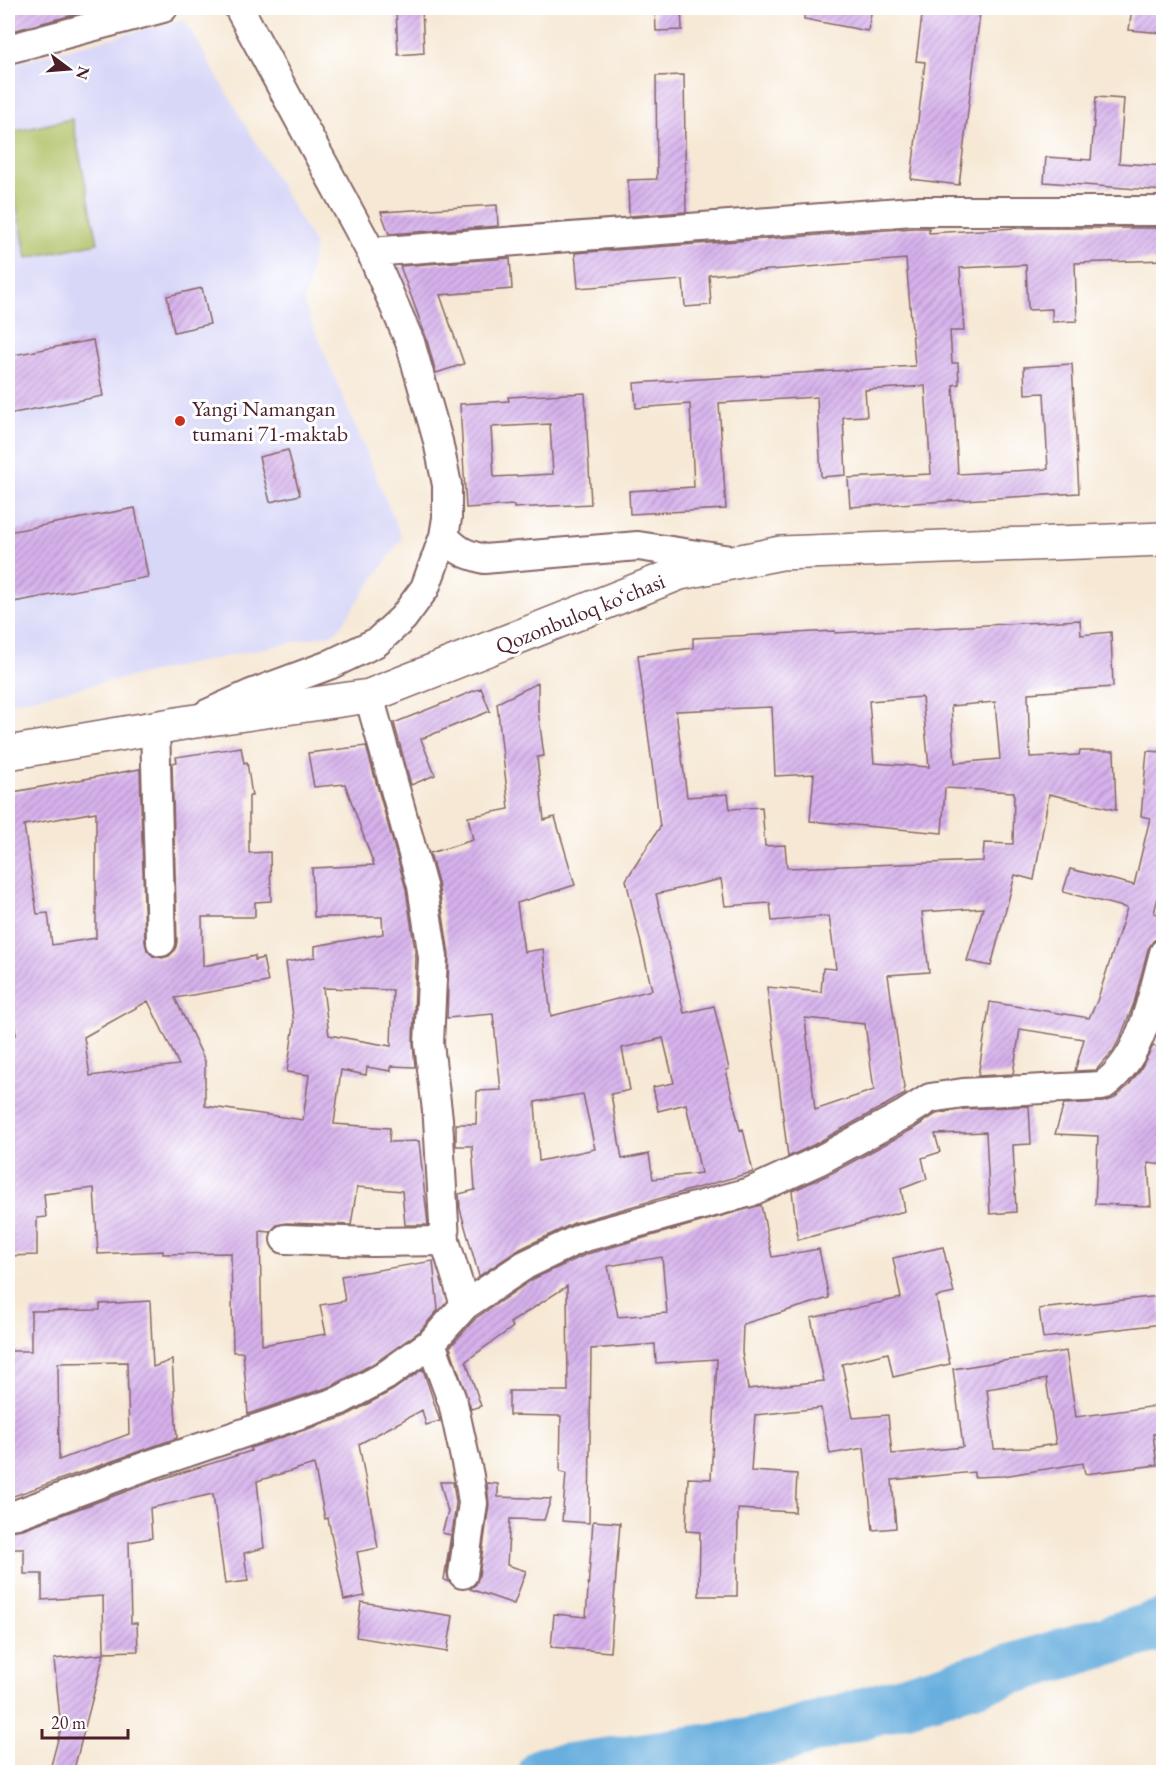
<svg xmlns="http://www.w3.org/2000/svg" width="1171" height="1780" viewBox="0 0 1171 1780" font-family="'EB Garamond',serif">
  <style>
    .built { fill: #d8d7f8 }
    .green { fill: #aebf63; stroke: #7c6f47; stroke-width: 1.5 }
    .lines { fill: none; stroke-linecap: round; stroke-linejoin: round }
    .river { stroke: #67aede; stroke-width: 51 }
    .building { fill: url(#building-hatch); fill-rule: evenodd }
    .minor-casing { stroke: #866566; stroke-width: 32 }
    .secondary-casing { stroke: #866566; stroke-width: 36 }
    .minor { stroke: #fff; stroke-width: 28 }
    .secondary { stroke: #fff; stroke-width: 33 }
    .poi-dot { fill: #c8321e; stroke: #fff; stroke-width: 2 }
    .labels { text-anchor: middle; stroke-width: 6; stroke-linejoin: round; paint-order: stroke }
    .poi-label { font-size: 22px; fill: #4a1f2b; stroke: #fff; text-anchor: start }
    .street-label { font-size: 22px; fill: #4a1f2b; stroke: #fff }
  </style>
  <defs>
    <pattern id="building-hatch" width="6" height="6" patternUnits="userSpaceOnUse" patternTransform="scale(1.5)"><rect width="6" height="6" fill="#d7b2ed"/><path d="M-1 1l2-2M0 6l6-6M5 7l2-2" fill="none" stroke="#b090c0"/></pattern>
  </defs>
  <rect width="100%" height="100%" fill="#fff"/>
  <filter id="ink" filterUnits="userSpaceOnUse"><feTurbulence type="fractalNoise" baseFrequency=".0167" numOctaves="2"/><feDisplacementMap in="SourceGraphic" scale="12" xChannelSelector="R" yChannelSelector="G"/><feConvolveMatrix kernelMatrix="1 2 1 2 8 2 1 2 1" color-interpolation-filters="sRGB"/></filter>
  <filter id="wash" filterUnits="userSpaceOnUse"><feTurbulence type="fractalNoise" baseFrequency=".008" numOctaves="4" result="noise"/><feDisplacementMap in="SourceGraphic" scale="24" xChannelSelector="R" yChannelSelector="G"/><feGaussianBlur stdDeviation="1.35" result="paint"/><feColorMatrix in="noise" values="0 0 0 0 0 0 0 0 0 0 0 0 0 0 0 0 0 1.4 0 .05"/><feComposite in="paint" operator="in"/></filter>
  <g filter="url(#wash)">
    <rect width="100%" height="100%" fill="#f6e8d4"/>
    <!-- built -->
    <path class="built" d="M 184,19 L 315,245 L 304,304 L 402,538 L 336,633 L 8,703 L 8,65 Z"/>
    <!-- green -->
    <path class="green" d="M 72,119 L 98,243 L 27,258 L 8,164 L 8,133 Z"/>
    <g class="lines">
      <!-- river -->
      <path class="river" d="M 544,1772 L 773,1740 L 1164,1624"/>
    </g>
    <g id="blocks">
      <!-- building -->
      <path class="building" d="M 27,8 L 100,8 L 8,32 L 8,12 Z
        M 396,8 L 422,8 L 424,53 L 398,55 Z
        M 655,8 L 681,8 L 682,30 L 656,31 Z
        M 805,8 L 872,8 L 868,31 L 804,19 Z
        M 923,8 L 953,8 L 953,9 L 980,13 L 959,185 L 911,179 L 925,62 L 916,61 Z
        M 1132,8 L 1164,10 L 1164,33 L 1129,30 Z
        M 684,75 L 686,212 L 629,216 L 628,180 L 657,179 L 656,76 Z
        M 1096,97 L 1124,99 L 1119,163 L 1164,166 L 1164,191 L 1044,182 L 1046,157 L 1091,160 Z
        M 497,205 L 498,226 L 389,234 L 381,212 Z
        M 914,228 L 929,228 L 929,233 L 1017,228 L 1164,228 L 1164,260 L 1075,263 L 1077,321 L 1052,322 L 1052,309 L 1028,310 L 1026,265 L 960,268 L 964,331 L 950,331 L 952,363 L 958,363 L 959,384 L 953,385 L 958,474 L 1048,469 L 1044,393 L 1025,394 L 1024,367 L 1072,364 L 1079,493 L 850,507 L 848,478 L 931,474 L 925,386 L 865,390 L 867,416 L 843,417 L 846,475 L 821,477 L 817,397 L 719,403 L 726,509 L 630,514 L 629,491 L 694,487 L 690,404 L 636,408 L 634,383 L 915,366 L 906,259 L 709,275 L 711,305 L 685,307 L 683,280 L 578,288 L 575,253 Z
        M 510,258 L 512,289 L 440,295 L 464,364 L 436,373 L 426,337 L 400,266 Z
        M 202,288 L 210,324 L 174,332 L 167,296 Z
        M 93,340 L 103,396 L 8,414 L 8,356 Z
        M 585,393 L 591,504 L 514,508 L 514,505 L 466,508 L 460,404 L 509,401 L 508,397 ZM 550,424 L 553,474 L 494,477 L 491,427 Z
        M 288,450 L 300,495 L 270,502 L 259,457 Z
        M 135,508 L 148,577 L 8,603 L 8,532 Z
        M 1080,620 L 1081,635 L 1111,632 L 1113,687 L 1028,693 L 1030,757 L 1079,755 L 1080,751 L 1114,751 L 1116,810 L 1049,794 L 1034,880 L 1015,875 L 991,966 L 967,961 L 983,908 L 922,912 L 929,972 L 888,975 L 905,1094 L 813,1145 L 788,1157 L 767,987 L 821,992 L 823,968 L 836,969 L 829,916 L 772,921 L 770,903 L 725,906 L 721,879 L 656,894 L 684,1013 L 714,1006 L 729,1069 L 726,1070 L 740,1130 L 743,1129 L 753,1172 L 574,1223 L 518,1250 L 479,1276 L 460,1209 L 459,1194 L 475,1190 L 472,1146 L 456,1146 L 456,1124 L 476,1124 L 477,1091 L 501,1090 L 493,1014 L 447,1018 L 449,954 L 438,883 L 430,853 L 473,840 L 468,817 L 509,809 L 497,703 L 538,683 L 538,710 L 544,756 L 537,757 L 544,820 L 555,817 L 575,885 L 517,903 L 524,952 L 543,949 L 551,1016 L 652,990 L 626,880 L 660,827 L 638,655 L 693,648 L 693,638 L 835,631 L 835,633 ZM 922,697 L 929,767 L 874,763 L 869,701 ZM 995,702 L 1000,759 L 955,763 L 951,706 ZM 772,707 L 775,776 L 814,774 L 810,821 L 942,833 L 945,788 L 1014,792 L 1013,844 L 984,843 L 983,861 L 787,868 L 785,845 L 765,846 L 762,807 L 730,809 L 728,794 L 687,797 L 676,711 ZM 805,1018 L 865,1024 L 874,1090 L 815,1110 ZM 663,1038 L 674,1083 L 653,1087 L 658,1111 L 686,1104 L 701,1173 L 653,1179 L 649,1154 L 622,1159 L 611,1094 L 630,1090 L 622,1048 ZM 583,1094 L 595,1149 L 539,1161 L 535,1102 Z
        M 481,688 L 490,711 L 421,739 L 435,775 L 411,785 L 394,723 Z
        M 366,746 L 406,889 L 416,958 L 413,1043 L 415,1067 L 391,1066 L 391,1071 L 367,1067 L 366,1075 L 341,1070 L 334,1124 L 390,1128 L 389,1142 L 419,1141 L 428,1225 L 405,1225 L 402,1191 L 357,1187 L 351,1225 L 286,1223 L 277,1225 L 270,1232 L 260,1231 L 262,1345 L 326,1334 L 320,1305 L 345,1301 L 341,1276 L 433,1261 L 438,1310 L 420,1331 L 376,1362 L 332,1386 L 248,1414 L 243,1352 L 233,1352 L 231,1253 L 163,1254 L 163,1251 L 98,1254 L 94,1188 L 44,1194 L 46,1217 L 37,1218 L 37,1255 L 8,1256 L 8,1035 L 16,1035 L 8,979 L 8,793 L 140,769 L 145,942 L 147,950 L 153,956 L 162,958 L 169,956 L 175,950 L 177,942 L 172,763 L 177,762 L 176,757 L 241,747 L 244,763 L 247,762 L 252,796 L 249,796 L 249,853 L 270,852 L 271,901 L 255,902 L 255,917 L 202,917 L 203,966 L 255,956 L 255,960 L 263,958 L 268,982 L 175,998 L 205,1061 L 205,1106 L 303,1120 L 309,1075 L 287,1072 L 294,1024 L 286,962 L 315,957 L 315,946 L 383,934 L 382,917 L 314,917 L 312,868 L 374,865 L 345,784 L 314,787 L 308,753 ZM 96,812 L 96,938 L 52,945 L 48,913 L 37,914 L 24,825 ZM 323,988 L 393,990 L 391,1046 L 329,1035 ZM 148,1001 L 179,1065 L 90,1076 L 84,1037 Z
        M 1147,751 L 1164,752 L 1164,875 L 1154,913 L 1164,916 L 1164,927 L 1160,937 L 1153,941 L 1148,949 L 1134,1003 L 1121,1036 L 1113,1051 L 1096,1070 L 1075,1071 L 1084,1039 L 1020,1029 L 1013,1074 L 978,1076 L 990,1002 L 1089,1018 L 1097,1001 L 1127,908 L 1063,892 L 1070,869 L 1134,885 L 1150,818 L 1141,816 Z
        M 1153,1046 L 1164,1050 L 1164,1165 L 1148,1163 L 1151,1206 L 1095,1204 L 1098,1136 L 1055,1134 L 1064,1104 L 1103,1102 L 1113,1099 L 1129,1085 L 1140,1070 Z
        M 1029,1106 L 1031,1144 L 1013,1145 L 1016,1212 L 990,1214 L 986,1132 L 935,1134 L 940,1152 L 922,1158 L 927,1179 L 901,1189 L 905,1211 L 798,1240 L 792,1191 L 828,1175 L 913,1129 L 936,1114 L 965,1109 Z
        M 761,1205 L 772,1257 L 819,1249 L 829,1298 L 743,1324 L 742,1352 L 748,1389 L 824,1381 L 811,1318 L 901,1298 L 893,1258 L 943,1247 L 954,1293 L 936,1297 L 950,1364 L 893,1377 L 888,1353 L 842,1364 L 853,1418 L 888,1415 L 892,1454 L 963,1447 L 953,1369 L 1066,1351 L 1076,1417 L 1164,1405 L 1164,1433 L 1153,1434 L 1157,1465 L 1085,1474 L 1083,1463 L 1003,1476 L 974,1477 L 974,1472 L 892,1480 L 896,1528 L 873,1530 L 864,1448 L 830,1454 L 821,1408 L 755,1415 L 751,1471 L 797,1474 L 795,1512 L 738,1509 L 737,1596 L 699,1596 L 700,1532 L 686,1531 L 688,1478 L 711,1479 L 717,1359 L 656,1363 L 655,1344 L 591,1349 L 589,1523 L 562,1521 L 566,1473 L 560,1472 L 561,1416 L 509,1415 L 509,1391 L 568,1391 L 567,1286 L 510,1323 L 513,1327 L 466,1361 L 481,1406 L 471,1409 L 450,1347 L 476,1318 L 533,1279 L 587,1254 ZM 662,1257 L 667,1313 L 618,1317 L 608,1266 ZM 1046,1379 L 1056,1444 L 1029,1448 L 994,1449 L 987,1389 Z
        M 1160,1296 L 1162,1324 L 1043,1338 L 1039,1309 Z
        M 150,1301 L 153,1367 L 172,1360 L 177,1438 L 8,1498 L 8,1351 L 31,1351 L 31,1311 L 100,1310 L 100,1304 ZM 127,1362 L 129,1434 L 59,1460 L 58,1363 Z
        M 423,1369 L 440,1421 L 426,1425 L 422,1410 L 359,1444 L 378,1548 L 357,1552 L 365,1596 L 344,1600 L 328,1518 L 325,1519 L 314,1464 L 257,1481 L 264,1548 L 244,1553 L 248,1581 L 225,1584 L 213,1494 L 150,1508 L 152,1538 L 129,1542 L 131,1623 L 137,1623 L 138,1651 L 104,1652 L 103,1596 L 42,1600 L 42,1574 L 24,1574 L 24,1549 L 8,1549 L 8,1531 L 23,1529 L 152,1482 L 251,1451 L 250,1448 L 344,1417 L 393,1390 Z
        M 440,1482 L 453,1482 L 456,1503 L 447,1572 L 449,1582 L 444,1580 L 451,1535 L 442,1533 L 448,1512 Z
        M 487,1483 L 498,1484 L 498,1497 L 551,1499 L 544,1520 L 510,1519 L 507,1565 L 526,1571 L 514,1604 L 470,1589 L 476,1584 L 479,1576 L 489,1505 Z
        M 593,1521 L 620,1523 L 610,1652 L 551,1647 L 554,1614 L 586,1617 Z
        M 361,1602 L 453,1616 L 447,1652 L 356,1637 Z
        M 104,1654 L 73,1773 L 49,1773 L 61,1728 L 54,1659 Z"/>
    </g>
  </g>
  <g filter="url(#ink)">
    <use href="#blocks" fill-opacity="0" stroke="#866566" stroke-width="1.5"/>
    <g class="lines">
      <!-- minor casing -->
      <g class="minor-casing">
        <path id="minor" d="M 239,8 L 371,252 L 410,342 L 438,441 L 447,485 L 447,518 L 444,536 C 457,551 465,554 484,559 L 638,546 L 731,560
          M 8,49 L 163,8
          M 371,252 L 913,211 L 1164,211
          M 369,696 L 422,886 L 433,957 L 429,1044 L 438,1119 L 445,1241 L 465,1305
          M 207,714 L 251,694 L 329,665 L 377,642 L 403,618 L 425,588 L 444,536
          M 155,728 L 161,942
          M 285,1239 L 372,1242 L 445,1241
          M 431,1343 L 453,1403 L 469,1476 L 473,1503 L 463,1574
          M 8,1515 L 17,1514 L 146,1466 L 339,1401 L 385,1376 L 431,1343 L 465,1305 L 525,1265 L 581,1238 L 750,1192 L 820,1160 L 905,1114 L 930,1098 L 963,1093 L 1102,1086 C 1143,1058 1151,999 1164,953"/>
      </g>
      <!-- secondary casing -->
      <g class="secondary-casing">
        <path id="secondary" d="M 8,753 L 189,722 L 369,696 L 680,573 L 781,553 L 1164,539"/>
      </g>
      <!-- minor -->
      <use href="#minor" class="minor"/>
      <!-- secondary -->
      <use href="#secondary" class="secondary"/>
    </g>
  </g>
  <!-- markers -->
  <circle class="poi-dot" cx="180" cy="421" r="6"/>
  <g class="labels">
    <!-- poi labels -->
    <g class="poi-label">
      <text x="192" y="416">Yangi Namangan<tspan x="192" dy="25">tumani 71-maktab</tspan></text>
    </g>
    <!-- street labels -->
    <g class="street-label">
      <text transform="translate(580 613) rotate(-22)" y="8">Qozonbuloq koʻchasi</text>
    </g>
  </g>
  <!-- margin -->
  <rect width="1171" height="1780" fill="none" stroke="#fff" stroke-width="30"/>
  <!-- north arrow -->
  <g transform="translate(69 69) rotate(106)" stroke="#ffffff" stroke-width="4.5" paint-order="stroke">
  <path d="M0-4.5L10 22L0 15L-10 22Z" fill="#4a1f2b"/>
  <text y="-9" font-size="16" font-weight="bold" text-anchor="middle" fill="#4a1f2b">N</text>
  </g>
  <!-- scale -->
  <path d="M42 1729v9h86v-9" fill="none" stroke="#4a1f2b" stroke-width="3"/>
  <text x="51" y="1729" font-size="18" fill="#4a1f2b" stroke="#ffffff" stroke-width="4.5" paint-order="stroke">20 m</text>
</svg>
